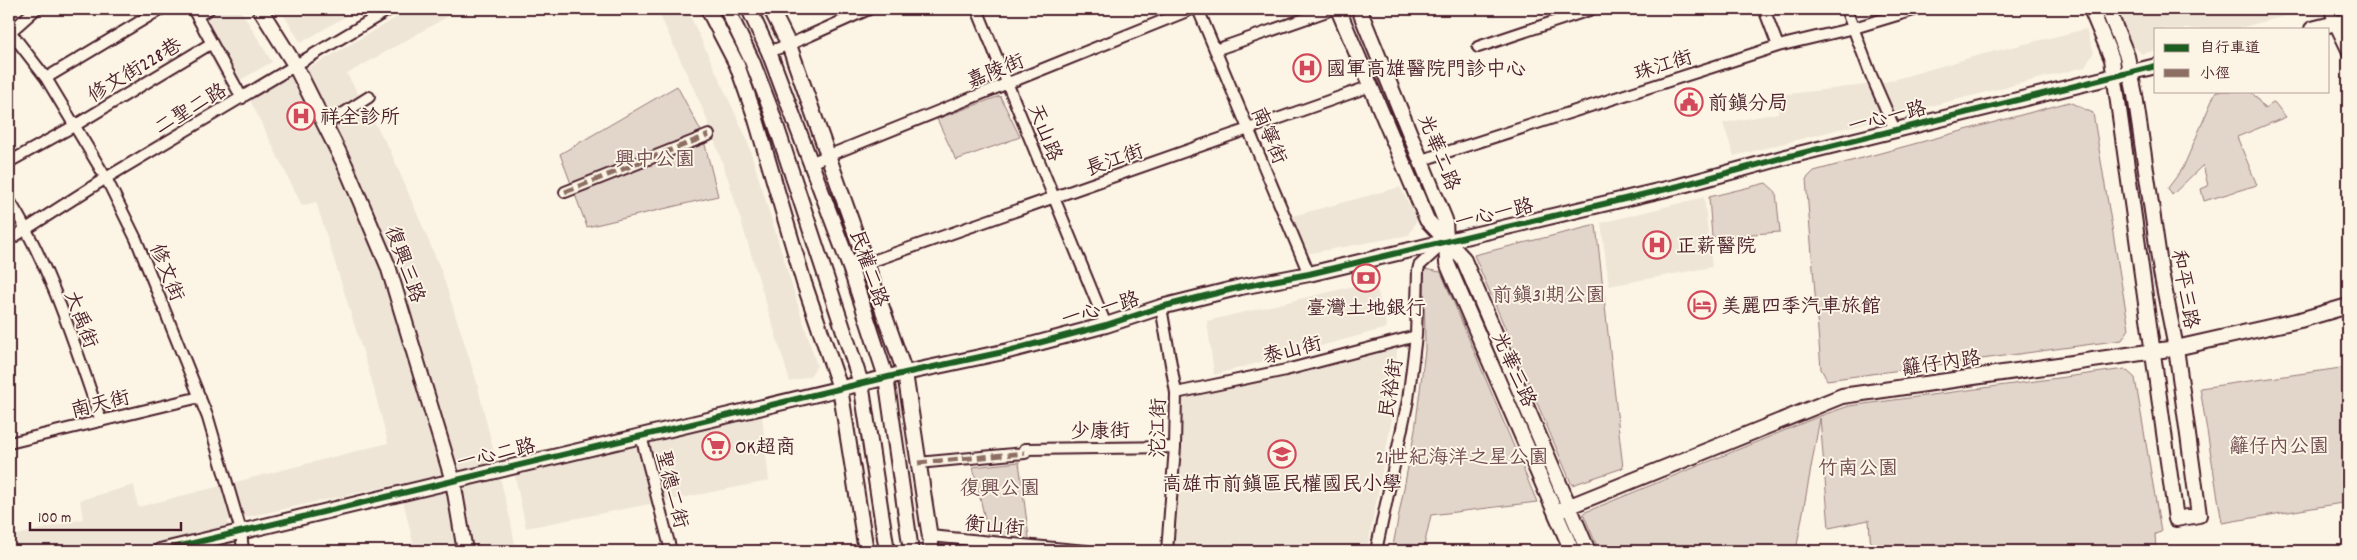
<svg xmlns="http://www.w3.org/2000/svg" width="2357" height="560" viewBox="0 0 2357 560" font-family="Dekko,'LXGW WenKai TC',sans-serif">
  <style>
    .built { fill: #eee5d7 }
    .green { fill: #e2d5ca; stroke: #967a7a }
    .lines { fill: none; stroke-linecap: round; stroke-linejoin: round }
    .street-casing { stroke: #4a1f2b; stroke-width: 14 }
    .secondary-casing { stroke: #4a1f2b; stroke-width: 18 }
    .street { stroke: #fcf5e5; stroke-width: 10 }
    .secondary { stroke: #fcf5e5; stroke-width: 14 }
    .quiet { stroke: #8d6e63; stroke-width: 5; stroke-dasharray: 10 5; stroke-linecap: butt }
    .cycleway-casing { stroke: #fcf5e5; stroke-width: 9 }
    .cycleway { stroke: #1b5e20; stroke-width: 6 }
    .labels { text-anchor: middle; stroke-width: 4; stroke-linejoin: round; paint-order: stroke }
    .street-label { font-size: 20px; fill: #4a1f2b; stroke: #fcf5e5 }
    .poi-label { font-size: 20px; fill: #4a1f2b; stroke: #fcf5e5; text-anchor: start }
    .park-label { font-size: 20px; fill: #704c53; stroke: #fcf5e5 }
  </style>
  <rect width="100%" height="100%" fill="#fcf5e5"/>
  <filter id="ink" filterUnits="userSpaceOnUse"><feTurbulence type="fractalNoise" baseFrequency=".02" numOctaves="2"/><feDisplacementMap in="SourceGraphic" scale="10" xChannelSelector="R" yChannelSelector="G"/><feConvolveMatrix kernelMatrix="1 2 1 2 8 2 1 2 1" color-interpolation-filters="sRGB"/></filter>
  <g filter="url(#ink)">
    <!-- built -->
    <path class="built" d="M 186,9 L 240,9 L 272,62 L 226,88 Z
      M 280,9 L 358,9 L 301,43 Z
      M 411,9 L 461,9 L 347,74 L 391,152 L 441,270 L 476,379 L 511,522 L 516,551 L 415,551 L 399,484 L 228,521 L 231,551 L 9,551 L 9,537 L 83,519 L 80,500 L 134,485 L 138,507 L 388,443 L 371,378 L 316,202 L 302,206 L 249,98 L 325,59 Z
      M 657,9 L 687,9 L 746,137 L 817,366 L 810,376 L 790,382 L 730,185 L 705,114 Z
      M 2113,9 L 2132,9 L 2134,16 L 2163,9 L 2311,9 L 2236,29 L 2156,29 L 2156,50 L 2142,54 L 2131,44 Z
      M 2086,29 L 2094,52 L 2085,67 L 1734,156 L 1723,123 L 1778,113 L 1779,95 L 1882,83 L 1983,54 Z
      M 1400,187 L 1417,220 L 1409,235 L 1306,254 L 1289,217 Z
      M 1704,197 L 1712,267 L 1609,286 L 1601,223 Z
      M 1375,281 L 1387,328 L 1214,375 L 1207,321 Z
      M 1397,346 L 1395,403 L 1367,551 L 1172,551 L 1183,397 Z
      M 762,415 L 769,481 L 526,528 L 514,472 Z"/>
    <!-- green -->
    <path class="green" d="M 677,86 L 702,133 L 718,196 L 587,227 L 560,154 Z
      M 2216,91 L 2251,91 L 2265,109 L 2274,102 L 2286,117 L 2237,137 L 2257,185 L 2204,201 L 2201,189 L 2208,186 L 2203,165 L 2172,195 L 2168,188 L 2183,168 Z
      M 1000,96 L 1020,137 L 956,160 L 937,119 Z
      M 2069,102 L 2093,113 L 2129,329 L 2122,340 L 1827,380 L 1821,369 L 1806,179 L 1814,171 Z
      M 1766,183 L 1776,192 L 1780,232 L 1712,237 L 1709,197 Z
      M 1596,225 L 1623,468 L 1572,485 L 1474,255 Z
      M 1424,269 L 1441,272 L 1537,502 L 1431,515 L 1423,551 L 1392,551 L 1415,430 L 1425,350 Z
      M 2348,367 L 2348,502 L 2222,523 L 2200,388 Z
      M 2125,369 L 2135,378 L 2161,532 L 2155,534 L 2156,551 L 1871,551 L 1869,520 L 1829,528 L 1820,418 L 1796,551 L 1599,551 L 1583,513 L 1820,416 L 1849,406 Z
      M 1019,462 L 1030,545 L 990,541 L 973,467 Z"/>
    <g class="lines">
      <!-- street casing -->
      <g class="street-casing">
        <path id="street" d="M 193,9 L 242,98
          M 977,9 L 1106,325
          M 1198,9 L 1309,274
          M 1764,9 L 1778,46
          M 1846,9 L 1871,75 L 1895,130
          M 2330,9 L 2334,23 L 2348,52
          M 197,16 L 209,9
          M 9,30 L 46,78 L 106,178 L 136,239 L 208,418 L 241,531 L 243,551
          M 9,33 L 36,9
          M 1478,47 L 1592,9
          M 1215,50 L 1333,9
          M 769,52 L 802,39 L 869,9
          M 46,78 L 161,9
          M 325,125 L 369,97
          M 1422,160 L 1778,46 L 1854,28 L 1917,9
          M 9,162 L 74,126 L 212,43
          M 810,163 L 1192,9
          M 565,192 L 709,135
          M 9,200 C 51,267 75,346 101,421
          M 9,240 L 106,178 L 390,9
          M 867,263 L 1371,86
          M 1161,307 L 1176,393 L 1175,447 L 1167,551
          M 1176,393 L 1286,370 L 1416,336
          M 641,436 L 671,551
          M 9,443 L 200,397
          M 1025,449 L 1175,447
          M 918,463 L 1025,453
          M 930,536 L 1086,551
          M 1376,551 L 1408,400 L 1416,336 L 1418,271 L 1419,266 L 1444,243"/>
      </g>
      <!-- secondary casing -->
      <g class="secondary-casing">
        <path id="secondary" d="M 260,9 L 295,65 L 345,165 L 388,266 L 453,481 L 465,551
          M 708,9 L 737,65 L 755,116 L 804,283 L 840,388 L 866,551
          M 727,9 L 752,61 L 771,110 L 861,383 L 887,551
          M 749,9 L 769,52 L 851,270 L 886,377 L 911,551
          M 771,9 L 789,45 L 905,373 L 932,551
          M 1338,9 L 1427,220 L 1463,258 L 1588,551
          M 1359,9 L 1445,220 L 1447,263 L 1572,551
          M 2091,9 L 2112,59 L 2176,519 L 2199,515 L 2176,348 L 2161,272 L 2135,95 L 2127,56 L 2108,9
          M 2312,29 L 2348,20
          M 1555,512 L 1842,396 L 2176,348 L 2300,320 L 2348,306
          M 160,551 L 905,373 L 1008,351 L 1106,325 L 1161,307 L 1241,287 L 1309,274 L 1679,186 L 1786,157 L 2156,66"/>
      </g>
      <!-- street -->
      <use href="#street" class="street"/>
      <!-- secondary -->
      <use href="#secondary" class="secondary"/>
      <!-- quiet -->
      <path class="quiet" d="M 565,192 L 709,135
        M 918,463 L 1025,453"/>
      <!-- cycleway casing -->
      <g class="cycleway-casing">
        <path id="cycleway" d="M 160,551 L 905,373 L 1008,351 L 1106,325 L 1161,307 L 1241,287 L 1309,274 L 1679,186 L 1786,157 L 2156,66"/>
      </g>
      <!-- cycleway -->
      <use href="#cycleway" class="cycleway"/>
    </g>
  </g>
  <!-- icons -->
  <defs>
    <g id="hospital-ring" transform="scale(1.4375)"><circle r="9.5" fill="#fcf5e5" stroke="#d1495b" stroke-width="1.5"/><path d="M-5-5h3v3.5h4V-5h3V5h-3V1.5h-4V5h-3Z" fill="#d1495b"/></g>
    <g id="civic-ring" transform="scale(1.4375)"><circle r="9.5" fill="#fcf5e5" stroke="#d1495b" stroke-width="1.5"/><path d="M-.6-6.5H3V-4.5H.6V-3L4-1V1h2V6H-6V1h2V-1L-.6-3ZM-1.2 2.5V6h2.4V2.5Z" fill="#d1495b"/></g>
    <g id="bank-ring" transform="scale(1.4375)"><circle r="9.5" fill="#fcf5e5" stroke="#d1495b" stroke-width="1.5"/><path d="M-6-4H6V4H-6ZM0-2.3a2.3 2.3 0 1 0 0 4.6a2.3 2.3 0 1 0 0-4.6Z" fill="#d1495b"/></g>
    <g id="hotel-ring" transform="scale(1.4375)"><circle r="9.5" fill="#fcf5e5" stroke="#d1495b" stroke-width="1.5"/><path d="M-6-4.5h1.5V1H6V5H4.5V3h-9V5H-6ZM-4 0a1.8 1.8 0 1 1 3.6 0ZM.5 0V-2.5h3Q6-2.5 6 0Z" fill="#d1495b"/></g>
    <g id="supermarket-ring" transform="scale(1.4375)"><circle r="9.5" fill="#fcf5e5" stroke="#d1495b" stroke-width="1.5"/><path d="M-6-5.5h2.5l.6 2H6L4.5 2H-2.5L-4.4-4H-6ZM-1.5 3.2a1.3 1.3 0 1 0 .1 0ZM3 3.2a1.3 1.3 0 1 0 .1 0Z" fill="#d1495b"/></g>
    <g id="school-ring" transform="scale(1.4375)"><circle r="9.5" fill="#fcf5e5" stroke="#d1495b" stroke-width="1.5"/><path d="M0-5L7-2L0 1L-7-2ZM-4 1L0 2.5L4 1V4Q0 6-4 4Z" fill="#d1495b"/></g>
  </defs>
  <g fill-rule="evenodd">
    <use href="#hospital-ring" x="1307" y="68"/>
    <use href="#civic-ring" x="1689" y="102"/>
    <use href="#hospital-ring" x="301" y="116"/>
    <use href="#hospital-ring" x="1657" y="245"/>
    <use href="#bank-ring" x="1366" y="278"/>
    <use href="#hotel-ring" x="1702" y="305"/>
    <use href="#supermarket-ring" x="716" y="446"/>
    <use href="#school-ring" x="1282" y="454"/>
  </g>
  <g class="labels">
    <!-- street labels -->
    <g class="street-label">
      <text transform="translate(1663 64) rotate(-17)" y="7">珠江街</text>
      <text transform="translate(134 69) rotate(-31)" y="7">修文街228巷</text>
      <text transform="translate(995 70) rotate(-22)" y="7">嘉陵街</text>
      <text transform="translate(190 108) rotate(-31)" y="7">二聖二路</text>
      <text transform="translate(1887 116) rotate(-14)" y="7">一心一路</text>
      <text transform="translate(1046 132) rotate(68)" y="7">天山路</text>
      <text transform="translate(1270 135) rotate(67)" y="7">南寧街</text>
      <text transform="translate(1440 152) rotate(68)" y="7">光華二路</text>
      <text transform="translate(1114 159) rotate(-19)" y="7">長江街</text>
      <text transform="translate(1494 213) rotate(-13)" y="7">一心一路</text>
      <text transform="translate(406 264) rotate(70)" y="7">復興三路</text>
      <text transform="translate(870 268) rotate(71)" y="7">民權二路</text>
      <text transform="translate(168 272) rotate(68)" y="7">修文街</text>
      <text transform="translate(2186 289) rotate(80)" y="7">和平三路</text>
      <text transform="translate(1100 308) rotate(-16)" y="7">一心一路</text>
      <text transform="translate(82 319) rotate(69)" y="7">大禹街</text>
      <text transform="translate(1292 349) rotate(-14)" y="7">泰山街</text>
      <text transform="translate(1941 362) rotate(-8)" y="7">籬仔內路</text>
      <text transform="translate(1515 369) rotate(66)" y="7">光華三路</text>
      <text transform="translate(1390 388) rotate(-81)" y="7">民裕街</text>
      <text transform="translate(100 403) rotate(-14)" y="7">南天街</text>
      <text transform="translate(1157 428) rotate(-89)" y="7">沱江街</text>
      <text transform="translate(1100 430) rotate(-1)" y="7">少康街</text>
      <text transform="translate(496 453) rotate(-13)" y="7">一心二路</text>
      <text transform="translate(673 489) rotate(76)" y="7">聖德二街</text>
      <text transform="translate(995 525) rotate(5)" y="7">衡山街</text>
    </g>
    <!-- poi labels -->
    <g class="poi-label">
      <text x="1326" y="75">國軍高雄醫院門診中心</text>
      <text x="1708" y="109">前鎮分局</text>
      <text x="320" y="123">祥全診所</text>
      <text x="1676" y="252">正薪醫院</text>
      <text x="1721" y="312">美麗四季汽車旅館</text>
      <text x="1366" y="314" text-anchor="middle">臺灣土地銀行</text>
      <text x="735" y="453">OK超商</text>
      <text x="1282" y="490" text-anchor="middle">高雄市前鎮區民權國民小學</text>
    </g>
    <!-- park labels -->
    <g class="park-label">
      <text x="655" y="165">興中公園</text>
      <text x="1549" y="301">前鎮31期公園</text>
      <text x="2279" y="452">籬仔內公園</text>
      <text x="1462" y="463">21世紀海洋之星公園</text>
      <text x="1858" y="474">竹南公園</text>
      <text x="1000" y="494">復興公園</text>
    </g>
  </g>
  <!-- margin -->
  <rect width="2357" height="560" fill="none" stroke="#fcf5e5" stroke-width="30"/>
  <rect x="15" y="15" width="2327" height="530" fill="none" stroke="#4a1f2b" stroke-width="2" filter="url(#ink)"/>
  <!-- legend -->
  <rect x="2154" y="28" width="175" height="65" fill="#fcf5e5" stroke="#b59f9b"/>
  <rect x="2164" y="44" width="25" height="8" fill="#1b5e20" stroke="#b59f9b"/>
  <text x="2200" y="52" font-size="15" fill="#4a1f2b">自行車道</text>
  <rect x="2164" y="69" width="25" height="8" fill="#8d6e63" stroke="#b59f9b"/>
  <text x="2200" y="78" font-size="15" fill="#4a1f2b">小徑</text>
  <!-- scale -->
  <path d="M30 522v8h151v-8" fill="none" stroke="#4a1f2b" stroke-width="2.5"/>
  <text x="38" y="522" font-size="15" fill="#4a1f2b" stroke="#fcf5e5" stroke-width="4" paint-order="stroke">100 m</text>
</svg>
